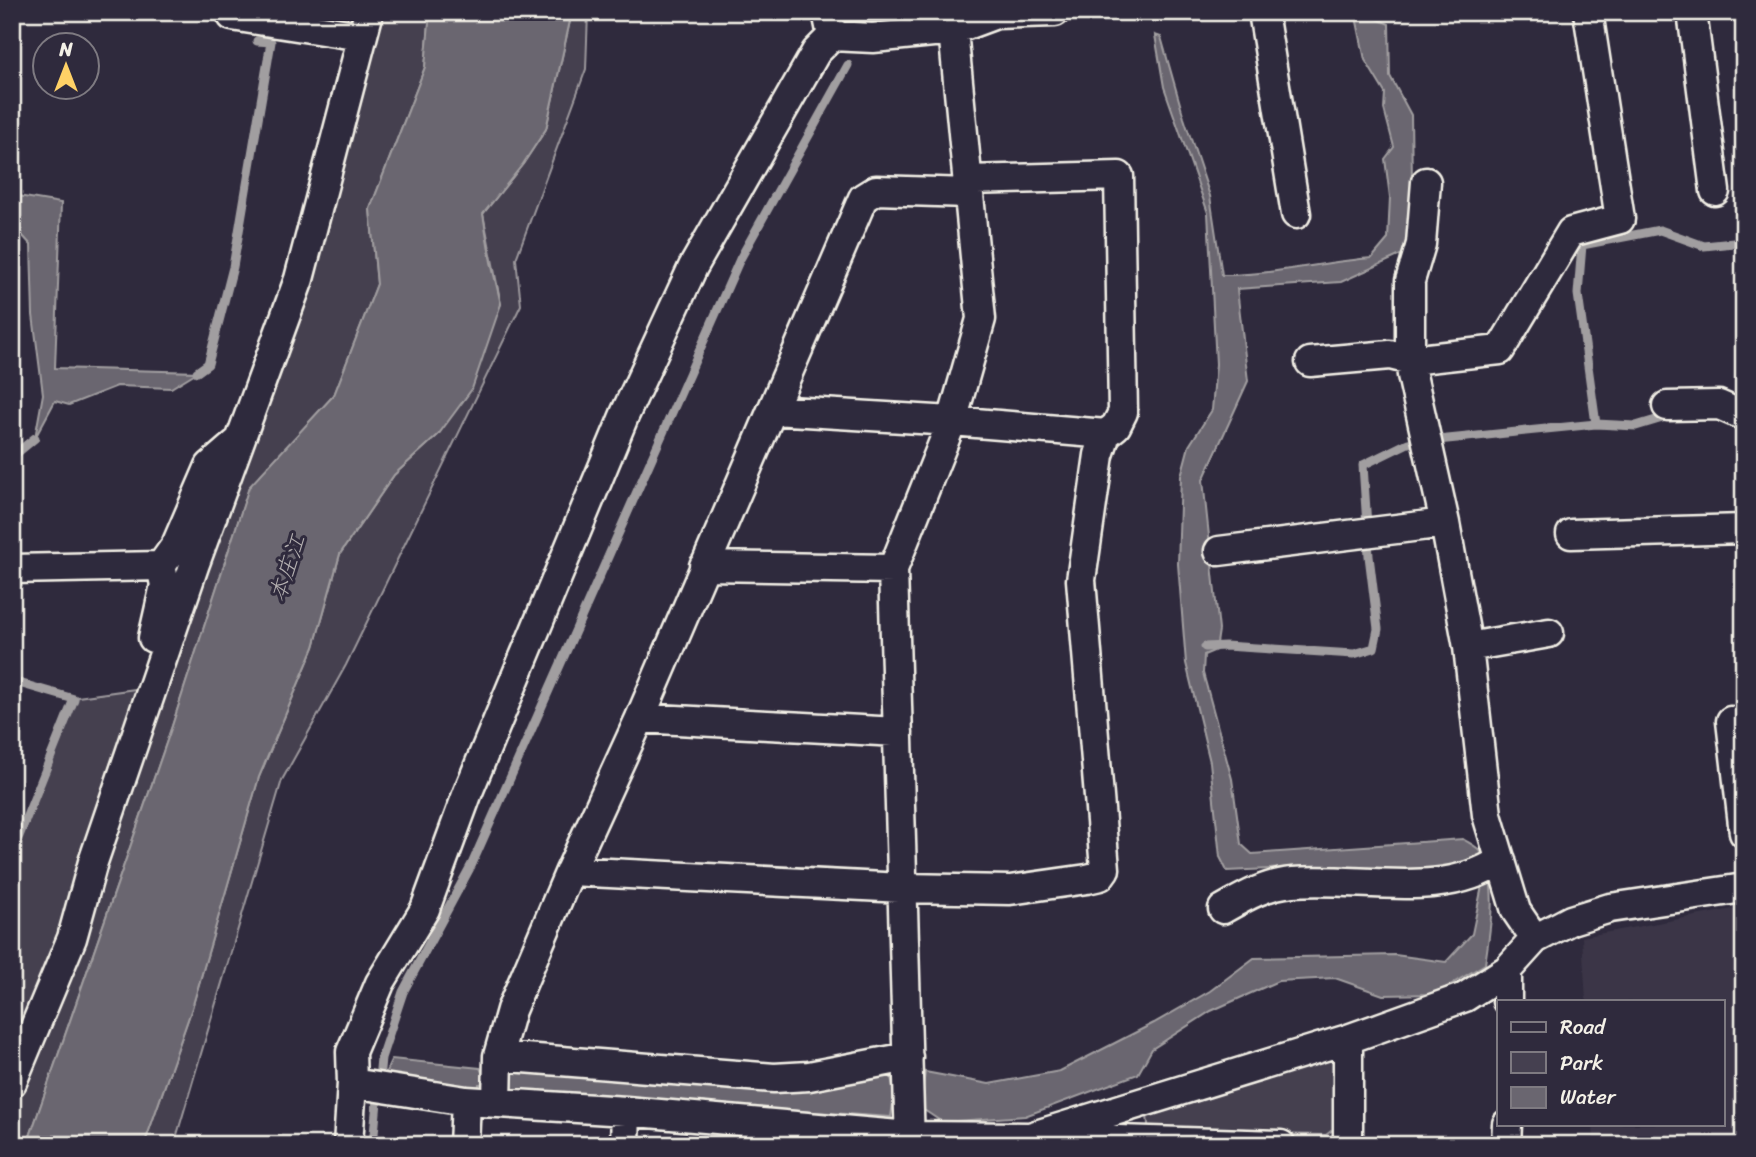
<svg xmlns="http://www.w3.org/2000/svg" width="1756" height="1157" viewBox="0 0 1756 1157" font-family="Sriracha,'Klee One',sans-serif">
  <style>
    .built { fill: #3b3647 }
    .green { fill: #454050; stroke: #9c989c; stroke-width: 2 }
    .water { fill: #6a6670; stroke: #a19ea0; stroke-width: 2 }
    .lines { fill: none; stroke-linecap: round; stroke-linejoin: round }
    .stream { stroke: #a19ea0; stroke-width: 9 }
    .minor-casing { stroke: #f4f1e8; stroke-width: 33 }
    .minor { stroke: #2f2a3d; stroke-width: 28 }
    .labels { text-anchor: middle; stroke-width: 6; stroke-linejoin: round; paint-order: stroke }
    .water-label { font-size: 23px; font-style: italic; fill: #b6b2b2; stroke: #2f2a3d }
  </style>
  <rect width="100%" height="100%" fill="#2f2a3d"/>
  <filter id="ink" filterUnits="userSpaceOnUse"><feTurbulence type="fractalNoise" baseFrequency=".0143" numOctaves="2"/><feDisplacementMap in="SourceGraphic" scale="14" xChannelSelector="R" yChannelSelector="G"/><feConvolveMatrix kernelMatrix="1 2 1 2 8 2 1 2 1" color-interpolation-filters="sRGB"/></filter>
  <g filter="url(#ink)">
    <!-- built -->
    <path class="built" d="M 1744,907 L 1744,1145 L 1594,1145 L 1593,1124 L 1723,1124 L 1723,1001 L 1586,1001 L 1582,937 Z"/>
    <!-- green -->
    <path class="green" d="M 362,12 L 430,12 L 425,67 L 370,209 L 377,284 L 334,395 L 249,488 L 172,726 L 27,1145 L 12,1145 L 12,839 L 21,838 L 78,697 L 142,688 L 290,271 Z
      M 572,12 L 588,12 L 586,69 L 516,259 L 521,305 L 346,665 L 282,780 L 174,1145 L 144,1145 L 192,1008 L 259,777 L 314,647 L 340,554 L 394,475 L 438,435 L 501,304 L 483,214 L 523,164 L 546,129 Z
      M 1331,1058 L 1339,1069 L 1340,1124 L 1326,1135 L 1149,1132 L 1147,1116 Z"/>
    <!-- water -->
    <path class="water" d="M 430,12 L 572,12 L 546,129 L 523,164 L 483,214 L 491,262 L 501,304 L 472,389 L 438,435 L 394,475 L 340,554 L 314,647 L 259,777 L 192,1008 L 144,1145 L 27,1145 L 172,726 L 249,487 L 334,395 L 377,284 L 370,209 L 425,67 Z
      M 1355,12 L 1368,12 L 1368,15 L 1389,24 L 1390,76 L 1411,115 L 1412,182 L 1405,253 L 1341,282 L 1237,289 L 1248,381 L 1203,480 L 1219,630 L 1216,650 L 1204,655 L 1203,673 L 1232,779 L 1241,844 L 1252,854 L 1463,839 C 1469,843 1478,847 1481,852 C 1499,884 1490,930 1485,964 L 1435,994 L 1383,995 L 1335,978 L 1278,981 L 1211,1011 L 1152,1049 L 1138,1074 L 1025,1116 L 942,1122 L 924,1110 L 923,1095 L 894,1096 L 891,1117 L 511,1092 L 509,1084 L 479,1084 L 479,1088 L 383,1078 L 392,1059 L 480,1068 L 483,1074 L 512,1077 L 515,1069 L 785,1093 L 889,1069 L 893,1086 L 923,1087 L 925,1072 L 989,1084 L 1060,1071 L 1154,1023 L 1210,991 L 1254,958 L 1395,955 L 1446,962 L 1472,934 L 1482,886 L 1464,866 L 1416,874 L 1290,868 L 1227,871 L 1220,857 L 1210,762 L 1186,663 L 1178,564 L 1181,476 L 1189,446 L 1212,410 L 1216,364 L 1208,213 L 1164,87 L 1155,35 L 1161,37 L 1184,118 L 1210,196 L 1222,275 C 1272,275 1322,262 1372,258 L 1388,239 L 1390,197 L 1385,159 L 1394,147 L 1384,109 L 1385,93 L 1365,60 Z
      M 12,195 L 61,203 L 55,368 L 197,372 L 171,388 L 117,386 L 69,405 L 55,401 L 35,438 L 43,394 L 33,315 L 31,245 L 12,224 Z"/>
    <g class="lines">
      <!-- stream -->
      <path class="stream" d="M 874,23 L 882,12
        M 197,372 L 208,364 L 233,267 L 271,42 L 257,41
        M 1596,424 L 1578,294 L 1582,245 L 1660,230 L 1704,246 L 1744,242
        M 12,457 L 35,438
        M 1205,647 L 1225,646 L 1354,654 L 1374,648 L 1378,629 L 1369,556 L 1363,465 L 1408,443 L 1596,424 L 1636,426 L 1669,416
        M 12,681 L 74,699 L 19,836 L 12,837
        M 373,1145 L 381,1058 L 403,992 L 472,864 L 740,259 L 848,65"/>
      <!-- minor casing -->
      <g class="minor-casing">
        <path id="minor" d="M 232,12 L 232,16 L 361,36
          M 827,12 L 832,36 L 873,38 L 953,30 L 996,14 L 1055,12
          M 1263,12 L 1296,214
          M 1692,12 L 1715,191
          M 832,36 L 816,52 L 693,267 L 625,414 L 468,792 L 425,909 L 380,983 L 351,1052 L 352,1083 L 466,1101 L 626,1111 L 910,1136 L 1030,1137 L 1348,1039 L 1465,997 L 1507,970 L 1535,939 L 1571,920 L 1610,908 L 1744,888
          M 1310,362 L 1390,355 L 1410,360 L 1410,281 L 1421,244 L 1426,182
          M 1667,406 L 1719,405 L 1744,416
          M 773,410 L 952,421 L 1106,434
          M 1571,534 L 1744,529
          M 1219,551 L 1445,523
          M 161,566 L 176,545 L 210,466 L 240,440
          M 704,566 L 893,569
          M 12,569 L 161,566
          M 153,638 L 165,585 L 161,566
          M 1468,647 L 1549,633
          M 640,718 L 898,732
          M 1731,721 L 1744,833
          M 570,871 L 903,888 L 1010,890 L 1087,879 L 1100,876 L 1105,869 L 1081,580 L 1099,455 L 1106,434 L 1116,426 L 1123,412 L 1119,176 L 967,180
          M 1223,909 C 1246,896 1267,884 1293,882 C 1360,876 1442,901 1501,860
          M 1535,939 L 1516,911 L 1487,815 L 1468,647 L 1445,523 L 1412,375 L 1410,360 L 1500,350 L 1571,232 L 1620,219 L 1588,12
          M 1507,1001 L 1507,970
          M 1348,1039 L 1348,1145
          M 498,1056 L 774,1078 L 809,1076 L 908,1057
          M 12,1082 L 72,938 L 93,862 L 194,566 L 299,279 L 369,12
          M 497,1103 L 498,1056 L 511,1010 L 570,871 L 640,718 L 863,198 L 876,190 L 968,193
          M 1054,1138 L 1281,1145
          M 348,1145 L 352,1083
          M 464,1145 L 466,1101
          M 625,1145 L 626,1111
          M 910,1145 L 893,569 L 952,421 L 981,319 L 953,30
          M 1506,1145 L 1507,1124"/>
      </g>
      <!-- minor -->
      <use href="#minor" class="minor"/>
    </g>
  </g>
  <g class="labels">
    <!-- water labels -->
    <g class="water-label">
      <text transform="translate(287 568) rotate(-71)" y="8">本庄江</text>
    </g>
  </g>
  <!-- margin -->
  <rect width="1756" height="1157" fill="none" stroke="#2f2a3d" stroke-width="42"/>
  <rect x="21" y="21" width="1714" height="1115" fill="none" stroke="#f4f1e8" stroke-width="2.5" filter="url(#ink)"/>
  <!-- legend -->
  <rect x="1497" y="1000" width="228" height="126" fill="#2f2a3d" stroke="#7e7a81" stroke-width="2"/>
  <rect x="1511" y="1022" width="35" height="10" fill="#2f2a3d" stroke="#7e7a81" stroke-width="2"/>
  <text x="1560" y="1034" font-size="21" fill="#f4f1e8">Road</text>
  <rect x="1511" y="1052" width="35" height="21" fill="#454050" stroke="#7e7a81" stroke-width="2"/>
  <text x="1560" y="1070" font-size="21" fill="#f4f1e8">Park</text>
  <rect x="1511" y="1087" width="35" height="21" fill="#6a6670" stroke="#7e7a81" stroke-width="2"/>
  <text x="1560" y="1104" font-size="21" fill="#f4f1e8">Water</text>
  <!-- north arrow -->
  <g transform="translate(66 66)"><circle r="33" fill="#2f2a3d" stroke="#7e7a81" stroke-width="2"/>
  <path d="M0-5L12 26L0 18L-12 26Z" fill="#ffd166"/>
  <text y="-10" font-size="19" font-weight="bold" text-anchor="middle" fill="#f4f1e8">N</text>
  </g>
</svg>
